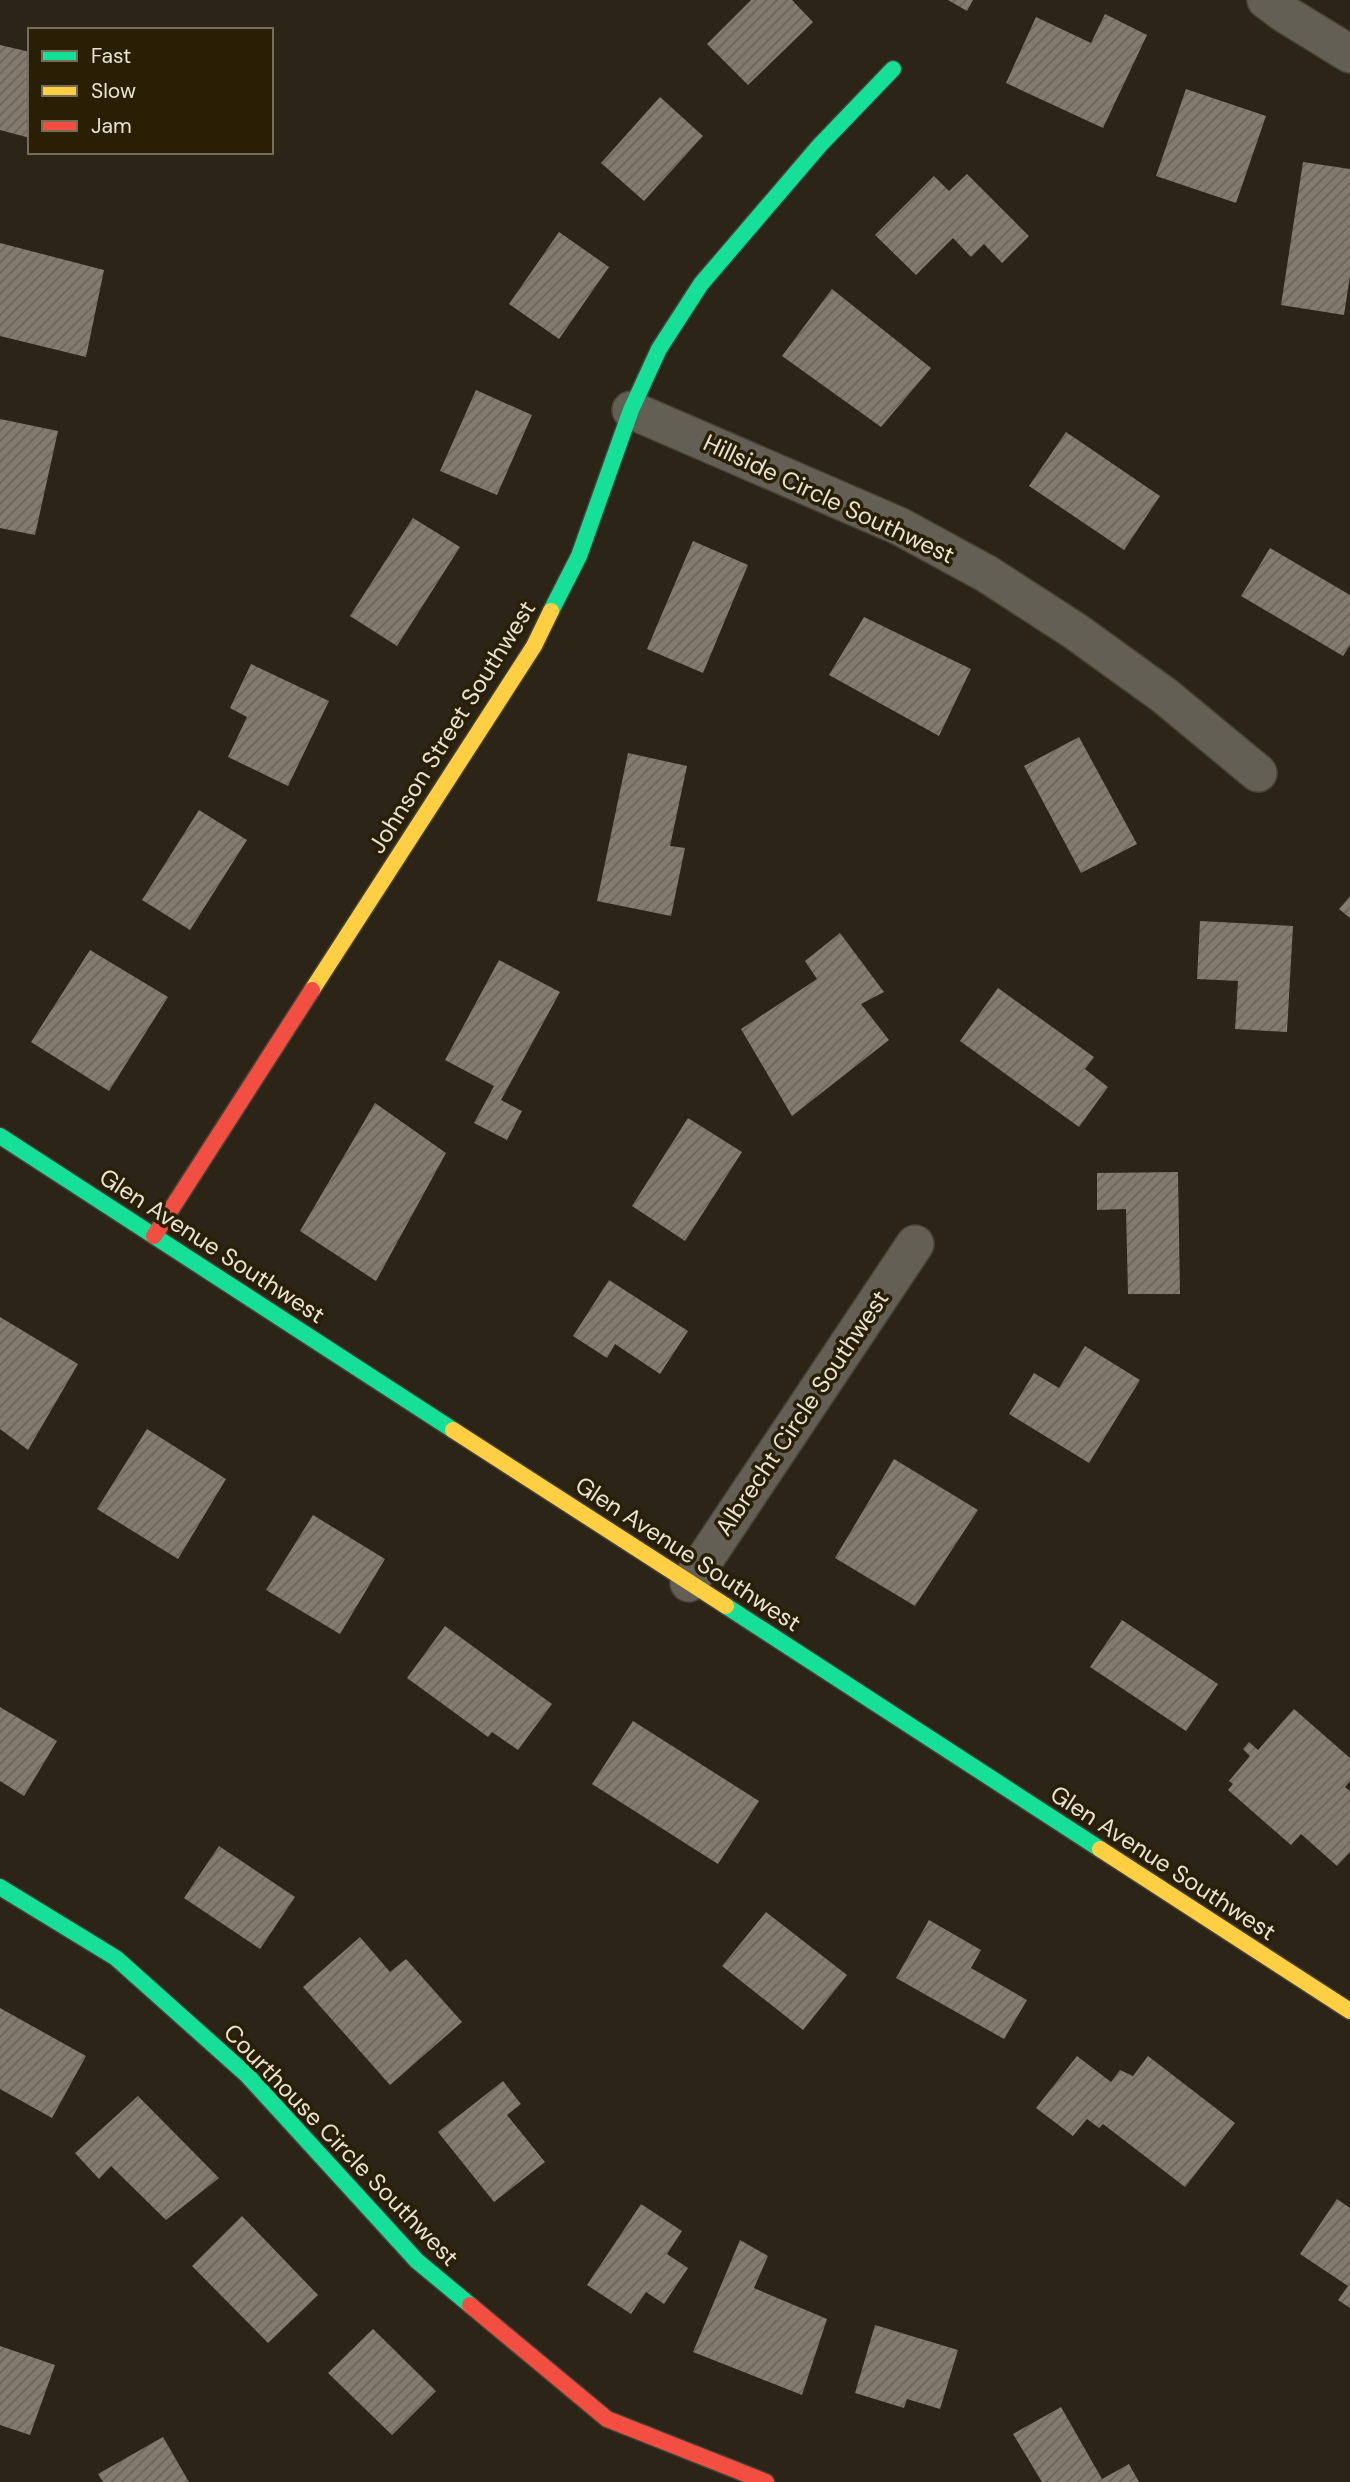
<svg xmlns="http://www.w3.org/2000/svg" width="1350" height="2482" viewBox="0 0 1350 2482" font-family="'DM Sans',sans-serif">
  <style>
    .building { fill: url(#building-hatch) }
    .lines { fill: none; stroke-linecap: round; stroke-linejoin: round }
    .street-casing { stroke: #464136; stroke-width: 40 }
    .fast-casing { stroke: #464136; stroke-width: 19 }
    .slow-casing { stroke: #464136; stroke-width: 19 }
    .jam-casing { stroke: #464136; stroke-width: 19 }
    .street { stroke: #635f55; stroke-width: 37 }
    .fast { stroke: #16e098; stroke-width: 16 }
    .slow { stroke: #ffcf43; stroke-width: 16 }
    .jam { stroke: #f24e42; stroke-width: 16 }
    .labels { text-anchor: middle; stroke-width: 7; stroke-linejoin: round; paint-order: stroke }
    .street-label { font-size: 24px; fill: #eae3d4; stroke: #291f05 }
  </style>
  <defs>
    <pattern id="building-hatch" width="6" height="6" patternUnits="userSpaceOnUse" patternTransform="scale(1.75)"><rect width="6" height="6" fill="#847a6d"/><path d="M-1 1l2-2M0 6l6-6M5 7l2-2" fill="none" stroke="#6b645b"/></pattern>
  </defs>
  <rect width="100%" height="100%" fill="#2b2417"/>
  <!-- building -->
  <path class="building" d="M 751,0 L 792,0 L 813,22 L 748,85 L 707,44 Z
    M 948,0 L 973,0 L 967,11 Z
    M 1105,14 L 1147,35 L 1103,128 L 1006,83 L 1036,17 L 1091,43 Z
    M 0,45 L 30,52 L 30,138 L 0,130 Z
    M 1186,89 L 1266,116 L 1236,203 L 1156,176 Z
    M 660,97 L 703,136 L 644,201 L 601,163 Z
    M 1303,162 L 1350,169 L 1350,276 L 1344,315 L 1281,305 Z
    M 967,174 L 1029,236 L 1002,263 L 984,244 L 971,257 L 953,238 L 916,275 L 875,235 L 934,176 L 949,191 Z
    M 559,232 L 609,267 L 559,339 L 509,304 Z
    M 0,243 L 104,270 L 86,357 L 0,336 Z
    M 832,289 L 931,368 L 881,427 L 782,356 Z
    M 476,390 L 532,415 L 497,495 L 440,471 Z
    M 0,419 L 58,431 L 35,535 L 0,528 Z
    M 1066,432 L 1160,496 L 1124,550 L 1029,486 Z
    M 413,518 L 460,547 L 397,646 L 350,616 Z
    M 693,541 L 748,565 L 703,673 L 647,649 Z
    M 1270,548 L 1350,595 L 1350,645 L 1343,656 L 1241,596 Z
    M 864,617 L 971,669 L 939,736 L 829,675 Z
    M 251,664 L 329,701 L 288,786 L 228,757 L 247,717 L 230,708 Z
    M 1079,737 L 1137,844 L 1081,873 L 1024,766 Z
    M 628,753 L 687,766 L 670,846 L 685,848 L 671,916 L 597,901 Z
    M 199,810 L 247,840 L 190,930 L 142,900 Z
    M 1350,896 L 1350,918 L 1339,909 Z
    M 1200,921 L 1293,926 L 1287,1032 L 1235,1029 L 1238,981 L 1197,979 Z
    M 840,933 L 884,992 L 861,1004 L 889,1040 L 792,1116 L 741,1029 L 817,979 L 805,961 Z
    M 90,950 L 168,997 L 109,1091 L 31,1042 Z
    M 499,960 L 560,992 L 501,1100 L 522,1111 L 507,1140 L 474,1123 L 494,1086 L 445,1060 Z
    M 998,988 L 1094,1057 L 1085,1069 L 1108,1087 L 1079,1127 L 960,1041 Z
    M 375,1103 L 446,1153 L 376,1281 L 300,1231 Z
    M 688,1118 L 742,1152 L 685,1241 L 632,1206 Z
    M 1178,1172 L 1180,1294 L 1128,1294 L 1126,1209 L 1097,1210 L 1097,1173 Z
    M 609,1280 L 688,1331 L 660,1374 L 615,1344 L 607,1358 L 573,1336 Z
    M 0,1317 L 78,1364 L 28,1450 L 0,1429 Z
    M 1085,1346 L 1140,1380 L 1089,1463 L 1009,1414 L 1034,1373 L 1059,1388 Z
    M 147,1429 L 226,1479 L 178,1559 L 97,1509 Z
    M 894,1459 L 978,1510 L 915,1606 L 835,1558 Z
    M 313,1515 L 385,1559 L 340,1634 L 266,1590 Z
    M 1122,1620 L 1218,1684 L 1186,1731 L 1090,1667 Z
    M 445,1626 L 552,1704 L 518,1750 L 492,1732 L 488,1737 L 407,1678 Z
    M 0,1707 L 57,1741 L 24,1796 L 0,1781 Z
    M 1294,1709 L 1350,1758 L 1350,1781 L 1345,1787 L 1350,1791 L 1350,1852 L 1337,1866 L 1301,1834 L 1291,1845 L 1228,1790 L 1233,1784 L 1229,1781 L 1250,1756 L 1243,1749 L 1249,1742 L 1258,1750 Z
    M 633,1721 L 759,1801 L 718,1864 L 592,1784 Z
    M 219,1846 L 295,1897 L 260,1949 L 184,1898 Z
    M 766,1912 L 847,1975 L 803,2030 L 722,1966 Z
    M 929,1920 L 981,1950 L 971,1968 L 1027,2000 L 1004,2039 L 896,1978 Z
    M 360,1937 L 390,1972 L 406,1959 L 462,2022 L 390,2085 L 303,1987 Z
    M 0,2008 L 86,2056 L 52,2118 L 0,2089 Z
    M 1077,2056 L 1111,2082 L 1120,2070 L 1133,2076 L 1148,2056 L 1235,2123 L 1185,2187 L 1103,2124 L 1099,2128 L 1087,2119 L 1073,2136 L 1036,2108 Z
    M 503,2081 L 521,2104 L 507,2115 L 545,2162 L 494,2202 L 438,2132 Z
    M 138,2096 L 219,2178 L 166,2220 L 111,2166 L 99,2179 L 75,2153 Z
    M 1337,2199 L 1350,2208 L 1350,2308 L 1338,2300 L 1348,2286 L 1300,2254 Z
    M 641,2204 L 682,2231 L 667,2254 L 688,2268 L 664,2304 L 646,2292 L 631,2314 L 587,2285 Z
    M 242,2216 L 318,2295 L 268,2343 L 192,2266 Z
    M 740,2240 L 768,2256 L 754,2288 L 827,2319 L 802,2395 L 693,2352 Z
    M 875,2325 L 958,2350 L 940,2409 L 907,2399 L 904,2408 L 855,2393 Z
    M 373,2329 L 436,2391 L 392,2435 L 328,2373 Z
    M 0,2346 L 55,2365 L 30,2435 L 0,2425 Z
    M 1061,2407 L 1102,2479 L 1129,2464 L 1139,2482 L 1042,2482 L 1013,2434 Z
    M 163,2437 L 189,2482 L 103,2482 L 98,2474 Z"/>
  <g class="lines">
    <!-- street casing -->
    <g class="street-casing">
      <path id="street" d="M 1266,0 L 1285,14 L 1350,54
        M 631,410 L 899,526 L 987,574 L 1075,631 L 1165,696 L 1258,773
        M 689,1583 L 915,1244"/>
    </g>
    <!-- fast casing -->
    <g class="fast-casing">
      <path id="fast" d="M 551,611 L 579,556 L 631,410 L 659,349 L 701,284 L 820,145 L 893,69
        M 0,1136 L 453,1430
        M 726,1606 L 1100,1849
        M 0,1887 L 116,1958 L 247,2075 L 417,2261 L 470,2305"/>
    </g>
    <!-- slow casing -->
    <g class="slow-casing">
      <path id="slow" d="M 312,990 L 534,646 L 551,611
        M 453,1430 L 726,1606
        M 1100,1849 L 1350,2011"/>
    </g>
    <!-- jam casing -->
    <g class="jam-casing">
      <path id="jam" d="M 154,1236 L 312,990
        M 470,2305 L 607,2419 L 766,2482"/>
    </g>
    <!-- street -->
    <use href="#street" class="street"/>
    <!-- fast -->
    <use href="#fast" class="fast"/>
    <!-- slow -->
    <use href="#slow" class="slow"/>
    <!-- jam -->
    <use href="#jam" class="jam"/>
  </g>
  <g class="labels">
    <!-- street labels -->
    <g class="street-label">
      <text transform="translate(829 499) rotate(25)" y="8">Hillside Circle Southwest</text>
      <text transform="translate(452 727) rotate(-58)" y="8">Johnson Street Southwest</text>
      <text transform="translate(212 1246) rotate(33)" y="8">Glen Avenue Southwest</text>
      <text transform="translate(802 1413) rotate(-56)" y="8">Albrecht Circle Southwest</text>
      <text transform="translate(688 1554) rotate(33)" y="8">Glen Avenue Southwest</text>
      <text transform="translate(1163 1863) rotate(33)" y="8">Glen Avenue Southwest</text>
      <text transform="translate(341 2145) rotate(46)" y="8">Courthouse Circle Southwest</text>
    </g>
  </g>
  <!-- legend -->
  <rect x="28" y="28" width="245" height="126" fill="#291f05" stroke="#766d58" stroke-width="2"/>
  <rect x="42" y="51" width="35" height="10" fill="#16e098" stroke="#766d58" stroke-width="2"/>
  <text x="91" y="63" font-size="21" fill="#eae3d4">Fast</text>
  <rect x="42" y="86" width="35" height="10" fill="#ffcf43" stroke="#766d58" stroke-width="2"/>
  <text x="91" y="98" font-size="21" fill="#eae3d4">Slow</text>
  <rect x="42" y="121" width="35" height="10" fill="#f24e42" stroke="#766d58" stroke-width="2"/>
  <text x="91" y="133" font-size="21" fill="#eae3d4">Jam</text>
</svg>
